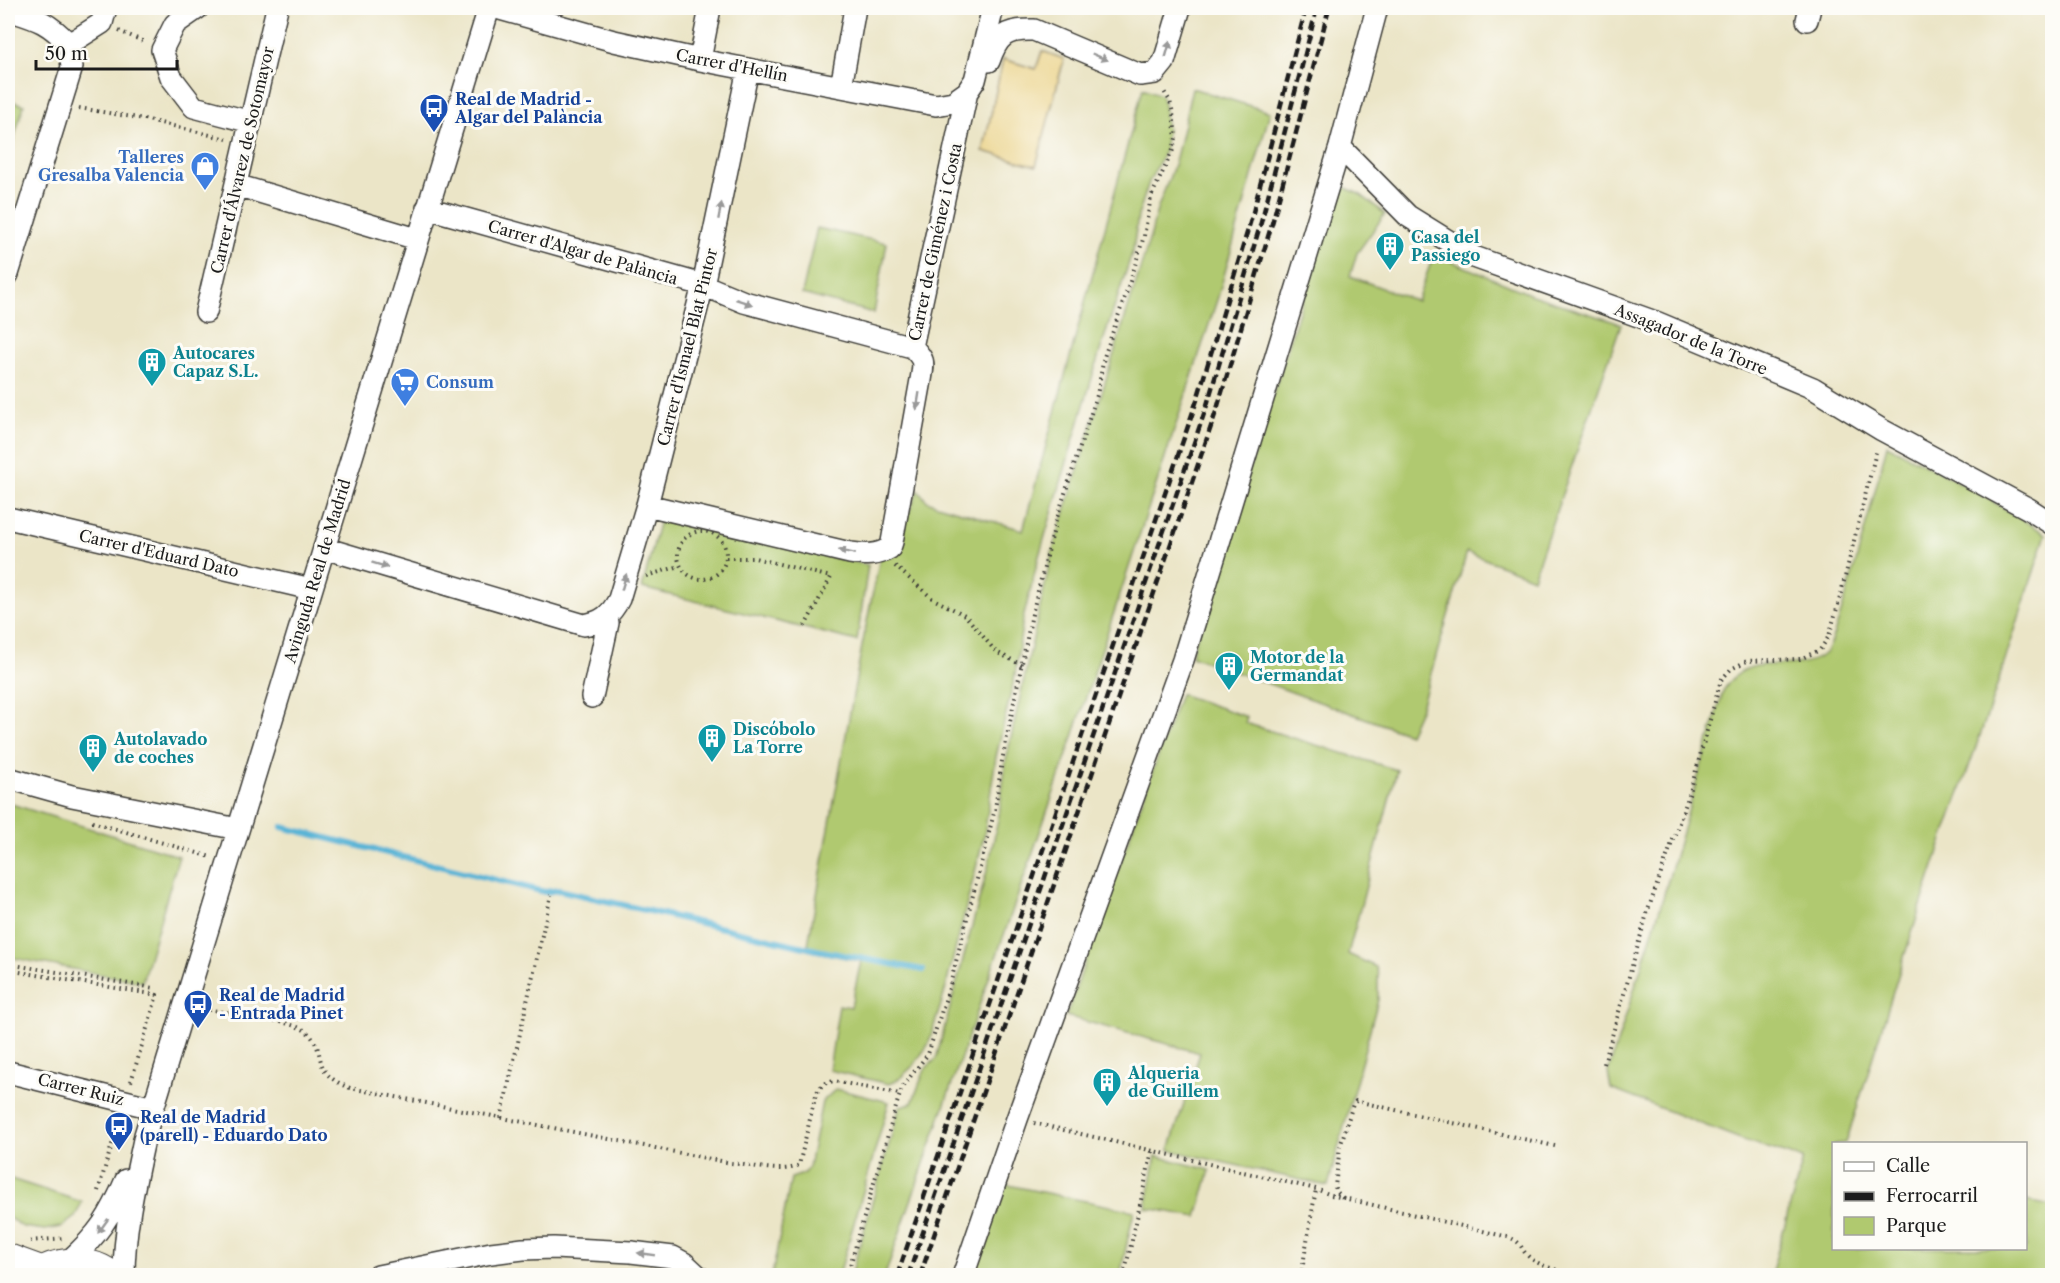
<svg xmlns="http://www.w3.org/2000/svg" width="2060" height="1283" viewBox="0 0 2060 1283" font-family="'Libre Caslon Text',serif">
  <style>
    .green { fill: #b0c96f; stroke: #667246; stroke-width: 1.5 }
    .sand { fill: #eeda9e; stroke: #857b5d; stroke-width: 1.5 }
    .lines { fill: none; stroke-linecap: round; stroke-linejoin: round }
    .stream { stroke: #58b4d6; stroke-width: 6 }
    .minor-casing { stroke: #3b3a36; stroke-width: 24 }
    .major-casing { stroke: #3b3a36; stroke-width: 28 }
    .path { stroke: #3b3a36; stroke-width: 4; stroke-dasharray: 1.5 4.5; stroke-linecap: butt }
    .minor { stroke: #fff; stroke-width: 21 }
    .major { stroke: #fff; stroke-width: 26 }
    .rail { stroke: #1c1c1c; stroke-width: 4.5; stroke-dasharray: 9 4.5; stroke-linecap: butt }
    .oneway { fill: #999 }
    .labels { text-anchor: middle; stroke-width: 6; stroke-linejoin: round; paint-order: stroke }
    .street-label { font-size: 16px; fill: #1c1c1c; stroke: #fdfcf7 }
    .transit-label { font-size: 16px; font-weight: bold; fill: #164399; stroke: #fdfcf7; text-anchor: start }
    .shop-label { font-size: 16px; font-weight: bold; fill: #366cbe; stroke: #fdfcf7; text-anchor: end }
    .culture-label { font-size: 16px; font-weight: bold; fill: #0d838f; stroke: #fdfcf7; text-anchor: start }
  </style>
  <rect width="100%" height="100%" fill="#fdfcf7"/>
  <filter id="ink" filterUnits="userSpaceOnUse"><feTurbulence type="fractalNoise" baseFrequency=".0167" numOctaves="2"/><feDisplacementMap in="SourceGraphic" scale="12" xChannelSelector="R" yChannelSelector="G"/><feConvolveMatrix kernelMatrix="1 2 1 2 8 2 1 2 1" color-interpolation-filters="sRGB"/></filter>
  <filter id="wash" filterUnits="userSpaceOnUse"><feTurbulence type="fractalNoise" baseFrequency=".008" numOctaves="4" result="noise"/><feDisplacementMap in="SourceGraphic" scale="24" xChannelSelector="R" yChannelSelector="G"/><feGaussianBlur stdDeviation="1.35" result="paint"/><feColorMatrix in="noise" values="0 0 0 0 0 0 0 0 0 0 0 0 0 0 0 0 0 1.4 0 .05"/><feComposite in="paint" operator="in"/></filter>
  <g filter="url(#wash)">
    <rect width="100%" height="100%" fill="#ebe5c7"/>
    <!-- green -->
    <path class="green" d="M 1143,88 L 1161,95 L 1164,104 L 1167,131 L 1164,153 L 1149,182 L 1138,216 L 1133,250 L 1100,351 L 1039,556 L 1023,619 L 1015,675 L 996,757 L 984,836 L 943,998 L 928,1045 L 913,1066 L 899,1079 L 889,1084 L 829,1070 L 839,1005 L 851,1007 L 861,961 L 807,950 L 862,646 L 880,557 L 895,548 L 918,490 L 927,501 L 937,505 L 1023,530 Z
      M 1192,88 L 1270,112 L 1218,297 L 1069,749 L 885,1275 L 851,1275 L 900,1106 L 912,1103 L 925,1069 L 936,1059 L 988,867 L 999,815 L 1006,760 L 1052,553 L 1152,231 C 1155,208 1167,187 1174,165 C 1181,140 1186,114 1192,88 Z
      M 8,100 L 24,105 L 8,158 Z
      M 1340,185 L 1361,195 L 1385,214 L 1357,253 L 1350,276 L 1417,301 L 1434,254 L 1532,295 L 1621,324 L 1533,578 L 1467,552 L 1420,710 L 1409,734 L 1191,656 L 1335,197 Z
      M 817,228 L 887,243 L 874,313 L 802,294 Z
      M 1887,445 L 1972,489 L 2046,534 L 1988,713 L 1940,848 L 1903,960 L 1846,1143 L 1834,1144 L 1834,1248 L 2026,1248 L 2026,1201 L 2052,1206 L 2052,1275 L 1771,1275 L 1803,1159 L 1743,1140 L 1611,1089 L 1608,1072 L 1660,908 L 1723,691 C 1751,645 1790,679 1824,654 C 1837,645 1879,473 1887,445 Z
      M 660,520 L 868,565 L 857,641 L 642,588 Z
      M 1180,694 L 1247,717 L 1245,723 L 1397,770 L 1348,954 L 1376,967 L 1378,974 L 1378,1000 L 1328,1186 L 1169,1150 L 1200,1053 L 1066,1016 Z
      M 8,803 L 179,856 L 142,982 L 8,957 Z
      M 836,1089 L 889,1102 L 839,1275 L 772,1275 L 791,1178 L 803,1174 L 809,1167 L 822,1102 Z
      M 1156,1156 L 1210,1170 L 1197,1217 L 1146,1208 Z
      M 8,1178 L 82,1202 L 75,1217 L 61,1227 L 45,1230 L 23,1227 L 8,1217 Z
      M 1003,1184 L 1134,1211 L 1120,1275 L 972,1276 Z"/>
    <!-- sand -->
    <path class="sand" d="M 1042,51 L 1064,59 L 1036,166 L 983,151 L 1003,59 L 1036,69 Z"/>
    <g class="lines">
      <!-- stream -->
      <path class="stream" d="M 282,827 L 545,892 L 559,890 L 817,950 L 923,970"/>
    </g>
  </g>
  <g filter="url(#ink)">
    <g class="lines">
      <!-- minor casing -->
      <g class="minor-casing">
        <path id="minor" d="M 198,8 L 175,24 L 162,50 L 171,77 L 194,107 L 251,122
          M 496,8 L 614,41 L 700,60 L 936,105 L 953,102 L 967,92
          M 8,10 C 37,19 47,21 69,44
          M 1807,20 L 1810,8
          M 69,44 L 102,23 L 106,8
          M 700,60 L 710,8
          M 989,61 C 998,35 1006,29 1034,30 L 1140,75 L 1155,73 L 1164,62 L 1180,8
          M 841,87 L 855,8
          M 1340,147 L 1408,216 L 1474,257 L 1658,323 L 1813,388 L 1882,430 L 2029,509 L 2052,524
          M 236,185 L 417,239
          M 427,208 L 703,285 L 744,302 L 912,347 C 925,360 924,362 921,380 L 892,542 L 890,548 C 877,556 865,555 850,553 L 647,505
          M 8,274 L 72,67 L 69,44
          M 206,312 L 277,8
          M 912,347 L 967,92 L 975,80 L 993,8
          M 8,518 L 311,589
          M 324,548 L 584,625 C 602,622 611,615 619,599 L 647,505 L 703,285 L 748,69
          M 592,697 L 608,623 L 605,619
          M 8,778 L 72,796 L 238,829
          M 8,1072 L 153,1108
          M 69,1261 C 99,1234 110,1217 126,1180
          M 124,1276 C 124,1227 135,1182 145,1135 L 489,8
          M 378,1276 L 491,1253 L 523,1249 L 554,1248 L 631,1252 L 673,1257 L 684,1263 L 698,1276
          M 963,1276 L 1017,1119 L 1183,660 L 1340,147 L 1377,8"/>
      </g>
      <!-- major casing -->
      <g class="major-casing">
        <path id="major" d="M 8,1257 L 41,1269
          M 32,1276 C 55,1258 91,1256 114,1276"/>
      </g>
      <!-- path -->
      <path class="path" d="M 119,31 L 145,42
        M 79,108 L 144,119 L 227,139
        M678 555a24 24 0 1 1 48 0a24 24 0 1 1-48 0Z
        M 726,558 L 755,558 L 831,577 L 805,626
        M 895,566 L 933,599 L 965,615 L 996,652 L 1022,665
        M 646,576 L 680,566
        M 92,822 L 211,857
        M 8,964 L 154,988
        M 8,970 L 157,995 L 130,1085
        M 203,1009 C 224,1012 293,1020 307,1032 C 330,1054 307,1071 350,1088 L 731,1163 C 749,1165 785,1174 799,1165 L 816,1094 C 821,1085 824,1083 834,1081 L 900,1094
        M 1604,1064 L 1648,910 L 1690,792 L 1721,680 L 1731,669 L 1747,661 L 1800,659 L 1820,650 L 1829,636 L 1838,605 L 1877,448
        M 501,1118 L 551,895
        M 1034,1123 L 1316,1189 L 1331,1195 L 1508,1237 C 1524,1243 1519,1248 1529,1257 C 1542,1268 1563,1271 1580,1276
        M 98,1191 L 120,1118
        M 1343,1198 L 1336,1191 L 1335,1186 L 1340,1147 L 1353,1104 L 1356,1101 L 1559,1147
        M 30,1241 L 64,1238
        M 847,1276 L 898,1100 L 903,1086 L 928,1054 L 950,985 L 995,809 L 1002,761 L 1032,614 L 1056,521 L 1097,395 L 1104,357 L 1128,288 L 1144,236 L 1151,197 L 1173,150 L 1176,138 L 1173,113 L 1170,101 L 1163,90
        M 1124,1276 L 1152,1151
        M 1301,1276 L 1316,1189"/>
      <!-- minor -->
      <use href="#minor" class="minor"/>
      <!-- major -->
      <use href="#major" class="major"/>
      <!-- rail -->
      <path class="rail" d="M 897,1276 L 1197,400 L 1252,216 L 1306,8
        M 908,1276 L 1207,405 L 1262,219 L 1317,8
        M 920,1276 L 1217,409 L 1273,220 L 1329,8"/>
    </g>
    <!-- one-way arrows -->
    <defs><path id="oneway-solid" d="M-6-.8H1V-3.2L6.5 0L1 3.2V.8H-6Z" transform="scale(1.5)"/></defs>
    <g class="oneway">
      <use href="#oneway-solid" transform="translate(1168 49) rotate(-74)"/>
      <use href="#oneway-solid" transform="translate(1100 57) rotate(23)"/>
      <use href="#oneway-solid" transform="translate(720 211) rotate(-79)"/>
      <use href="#oneway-solid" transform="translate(744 302) rotate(18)"/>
      <use href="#oneway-solid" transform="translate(918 401) rotate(99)"/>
      <use href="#oneway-solid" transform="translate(847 552) rotate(-168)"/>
      <use href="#oneway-solid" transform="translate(380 565) rotate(17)"/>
      <use href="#oneway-solid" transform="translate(624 582) rotate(-74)"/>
      <use href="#oneway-solid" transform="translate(103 1226) rotate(126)"/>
      <use href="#oneway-solid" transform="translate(646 1254) rotate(-172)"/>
    </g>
  </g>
  <!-- icons -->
  <defs>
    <g id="bus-pin" transform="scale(1.5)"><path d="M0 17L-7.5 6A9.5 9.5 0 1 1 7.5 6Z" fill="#1a4fb4" stroke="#fdfcf7"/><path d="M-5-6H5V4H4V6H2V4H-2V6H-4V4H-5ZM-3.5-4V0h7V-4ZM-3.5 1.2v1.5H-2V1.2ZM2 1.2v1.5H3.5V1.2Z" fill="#fff"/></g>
    <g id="shop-pin" transform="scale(1.5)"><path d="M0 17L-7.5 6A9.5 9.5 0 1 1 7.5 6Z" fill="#3f7fe0" stroke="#fdfcf7"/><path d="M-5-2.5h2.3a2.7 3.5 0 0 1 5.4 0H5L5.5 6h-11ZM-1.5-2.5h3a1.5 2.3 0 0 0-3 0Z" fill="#fff"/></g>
    <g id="building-pin" transform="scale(1.5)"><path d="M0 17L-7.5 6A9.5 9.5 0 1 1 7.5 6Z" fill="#0f9aa8" stroke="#fdfcf7"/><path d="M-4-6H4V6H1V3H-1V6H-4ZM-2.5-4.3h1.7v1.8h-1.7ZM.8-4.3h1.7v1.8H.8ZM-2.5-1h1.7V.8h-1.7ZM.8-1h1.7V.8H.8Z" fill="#fff"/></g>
    <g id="supermarket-pin" transform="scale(1.5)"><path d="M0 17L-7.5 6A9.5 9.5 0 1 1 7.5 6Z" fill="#3f7fe0" stroke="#fdfcf7"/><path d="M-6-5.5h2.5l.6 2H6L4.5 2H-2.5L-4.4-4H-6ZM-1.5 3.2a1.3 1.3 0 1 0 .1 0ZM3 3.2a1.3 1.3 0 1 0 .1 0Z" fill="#fff"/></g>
  </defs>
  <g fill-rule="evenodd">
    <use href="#bus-pin" x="434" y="108"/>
    <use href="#shop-pin" x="205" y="166"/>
    <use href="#building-pin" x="1390" y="246"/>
    <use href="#building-pin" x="152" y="362"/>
    <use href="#supermarket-pin" x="405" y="382"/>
    <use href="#building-pin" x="1229" y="666"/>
    <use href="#building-pin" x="712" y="738"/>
    <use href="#building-pin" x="93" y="748"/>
    <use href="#bus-pin" x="198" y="1004"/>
    <use href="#building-pin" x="1107" y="1082"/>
    <use href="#bus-pin" x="119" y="1126"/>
  </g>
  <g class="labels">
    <!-- street labels -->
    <g class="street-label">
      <text transform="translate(732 65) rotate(11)" y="6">Carrer d'Hellín</text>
      <text transform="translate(242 160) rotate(-77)" y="6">Carrer d'Álvarez de Sotomayor</text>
      <text transform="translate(935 242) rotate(-78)" y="6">Carrer de Giménez i Costa</text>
      <text transform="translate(583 252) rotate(16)" y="6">Carrer d'Algar de Palància</text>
      <text transform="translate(1691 339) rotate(22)" y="6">Assagador de la Torre</text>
      <text transform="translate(687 347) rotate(-76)" y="6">Carrer d'Ismael Blat Pintor</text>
      <text transform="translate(159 553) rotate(13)" y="6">Carrer d'Eduard Dato</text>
      <text transform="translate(317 571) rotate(-73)" y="6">Avinguda Real de Madrid</text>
      <text transform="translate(81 1089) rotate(14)" y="6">Carrer Ruiz</text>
    </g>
    <!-- transit labels -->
    <g class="transit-label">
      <text x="455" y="105">Real de Madrid -<tspan x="455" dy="18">Algar del Palància</tspan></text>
      <text x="219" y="1001">Real de Madrid<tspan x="219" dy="18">- Entrada Pinet</tspan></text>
      <text x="140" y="1123">Real de Madrid<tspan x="140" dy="18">(parell) - Eduardo Dato</tspan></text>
    </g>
    <!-- shop labels -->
    <g class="shop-label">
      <text x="184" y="163">Talleres<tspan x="184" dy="18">Gresalba Valencia</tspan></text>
      <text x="426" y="388" text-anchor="start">Consum</text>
    </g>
    <!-- culture labels -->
    <g class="culture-label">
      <text x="1411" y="243">Casa del<tspan x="1411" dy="18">Passiego</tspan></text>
      <text x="173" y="359">Autocares<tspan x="173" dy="18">Capaz S.L.</tspan></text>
      <text x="1250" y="663">Motor de la<tspan x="1250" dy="18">Germandat</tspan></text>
      <text x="733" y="735">Discóbolo<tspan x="733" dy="18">La Torre</tspan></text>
      <text x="114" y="745">Autolavado<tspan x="114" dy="18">de coches</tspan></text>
      <text x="1128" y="1079">Alqueria<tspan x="1128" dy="18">de Guillem</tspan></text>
    </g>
  </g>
  <!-- margin -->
  <rect width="2060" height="1283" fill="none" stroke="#fdfcf7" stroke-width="30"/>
  <!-- legend -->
  <rect x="1832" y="1142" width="195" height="108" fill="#fdfcf7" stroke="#a3a29f" stroke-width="1.5"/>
  <rect x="1844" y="1162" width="30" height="9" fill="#ffffff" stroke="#a3a29f" stroke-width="1.5"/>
  <text x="1886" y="1172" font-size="18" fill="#1c1c1c">Calle</text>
  <rect x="1844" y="1192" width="30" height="9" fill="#1c1c1c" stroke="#a3a29f" stroke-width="1.5"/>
  <text x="1886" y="1202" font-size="18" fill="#1c1c1c">Ferrocarril</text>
  <rect x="1844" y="1217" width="30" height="18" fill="#b0c96f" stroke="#a3a29f" stroke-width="1.5"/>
  <text x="1886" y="1232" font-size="18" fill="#1c1c1c">Parque</text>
  <!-- scale -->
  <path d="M36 60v9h141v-9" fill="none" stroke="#1c1c1c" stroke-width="3"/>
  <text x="45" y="60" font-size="18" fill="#1c1c1c" stroke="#fdfcf7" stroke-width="4.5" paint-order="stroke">50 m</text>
</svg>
